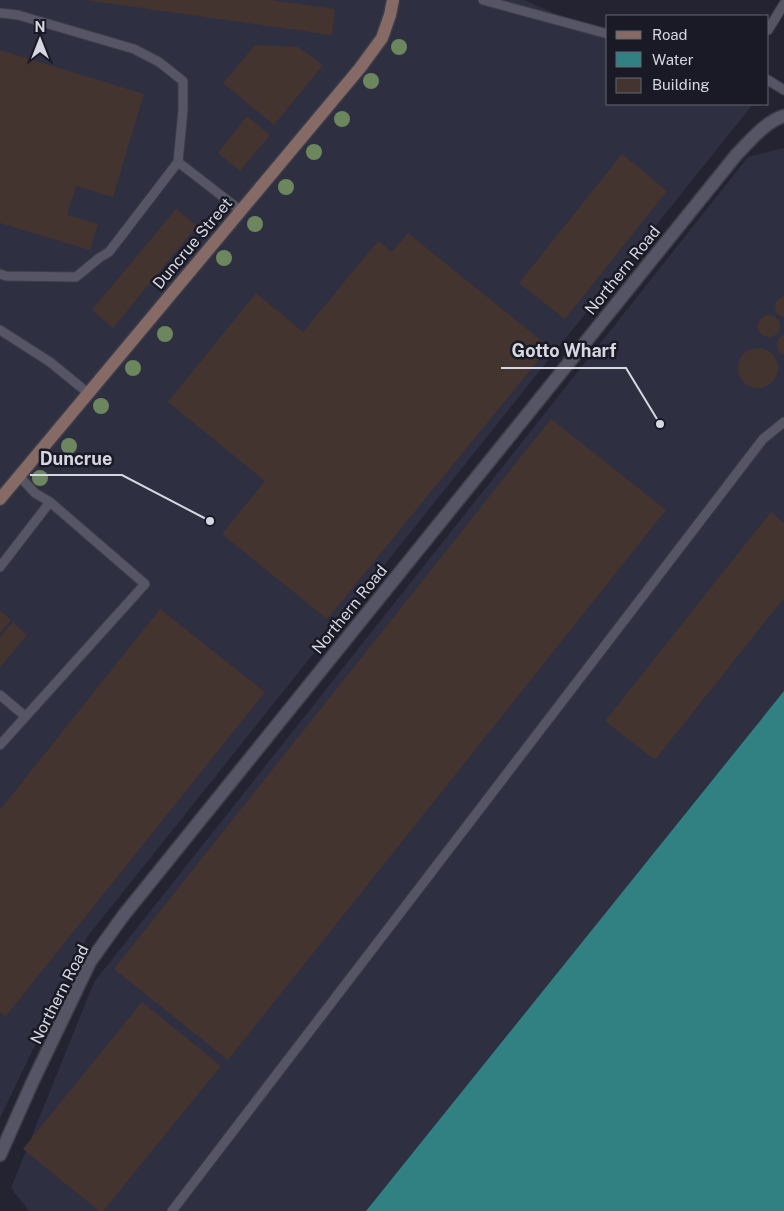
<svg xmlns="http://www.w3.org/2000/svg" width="784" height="1211" viewBox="0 0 784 1211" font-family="'Public Sans',sans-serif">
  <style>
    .built { fill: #2f2f42 }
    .water { fill: #318182 }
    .building { fill: #44342f }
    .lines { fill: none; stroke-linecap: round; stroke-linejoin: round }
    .lane-casing { stroke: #3c3d48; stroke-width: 11 }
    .street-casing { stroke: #3c3d48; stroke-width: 15 }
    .secondary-casing { stroke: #3c3d48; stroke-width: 15 }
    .lane { stroke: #555565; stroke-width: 9 }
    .street { stroke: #555565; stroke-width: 12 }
    .secondary { stroke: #866a66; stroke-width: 12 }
    .tree { fill: #6c875e }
    .labels { text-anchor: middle; stroke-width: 5; stroke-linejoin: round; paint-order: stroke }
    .street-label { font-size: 16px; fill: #d6d7e0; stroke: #1a1a27 }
    .leader { fill: none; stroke: #d6d7e0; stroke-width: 2 }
    .callout-dot { fill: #d6d7e0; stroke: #1a1a27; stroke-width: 2 }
    .callout-label { font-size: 18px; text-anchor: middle; font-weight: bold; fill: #d6d7e0; stroke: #1a1a27; stroke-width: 5; stroke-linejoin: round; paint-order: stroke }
  </style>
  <rect width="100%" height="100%" fill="#232331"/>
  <!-- built -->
  <path class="built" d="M 0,0 L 524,0 L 608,37 L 608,104 L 753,104 L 87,937 L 0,1118 Z
    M 784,148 L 784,691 L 366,1211 L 29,1211 L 11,1188 L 94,982 L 748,157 Z"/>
  <!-- water -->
  <path class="water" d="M 784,691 L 784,1211 L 366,1211 Z"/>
  <!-- building -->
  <path class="building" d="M 85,0 L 271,0 L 335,9 L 332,35 Z
    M 255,45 L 298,47 L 323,65 L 274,125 L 223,83 Z
    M 0,50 L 144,94 L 113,197 L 76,186 L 67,215 L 98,224 L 90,250 L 0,223 Z
    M 247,116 L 270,135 L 240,171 L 218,153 Z
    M 622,154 L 667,191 L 565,319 L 519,283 Z
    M 176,209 L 197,226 L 113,328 L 92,310 Z
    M 408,233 L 549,347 L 327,619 L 222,534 L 265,481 L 168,402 L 256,293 L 303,332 L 378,241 L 392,252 Z
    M 784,296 L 784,318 L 777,314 L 775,307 L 777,300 Z
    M758 326a11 11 0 1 1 22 0a11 11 0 1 1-22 0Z
    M 784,335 L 784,355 L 779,352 L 777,345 L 779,338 Z
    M738 368a20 20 0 1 1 40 0a20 20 0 1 1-40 0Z
    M 551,419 L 666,510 L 228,1060 L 114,969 Z
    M 771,512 L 784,523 L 784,598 L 655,760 L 605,721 Z
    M 160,609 L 265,692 L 6,1016 L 0,1012 L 0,810 Z
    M 0,611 L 11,620 L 0,633 Z
    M 13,622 L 27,635 L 0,667 L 0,637 Z
    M 142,1002 L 221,1066 L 103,1211 L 99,1211 L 23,1149 Z"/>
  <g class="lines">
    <!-- lane casing -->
    <g class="lane-casing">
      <path id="lane" d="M 483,0 L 608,34
        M 0,13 L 18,15 L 134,49 L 159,62 L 183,81 L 183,110 L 178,162 L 109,252 L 99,258 L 76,277 L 6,276 L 0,274
        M 768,30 L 784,4
        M 768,80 L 784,90
        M 178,162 L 240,210
        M 0,330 L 50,362 L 88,393
        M 0,567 L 50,502
        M 0,695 L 25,716
        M 0,745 L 145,584 L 50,502 L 35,493 L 19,476
        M 172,1211 L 763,439 L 784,422"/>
    </g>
    <!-- street casing -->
    <g class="street-casing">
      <path id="street" d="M 0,1155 L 32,1083 L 90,962 L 123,916 L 737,154 C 751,140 765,122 784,116"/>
    </g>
    <!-- secondary casing -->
    <g class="secondary-casing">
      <path id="secondary" d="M 0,499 L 360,68 L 382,38 L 390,15 L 393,0"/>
    </g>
    <!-- lane -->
    <use href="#lane" class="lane"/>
    <!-- street -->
    <use href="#street" class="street"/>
    <!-- secondary -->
    <use href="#secondary" class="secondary"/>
  </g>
  <!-- trees -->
  <g class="tree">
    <circle cx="399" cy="47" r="8"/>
    <circle cx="371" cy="81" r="8"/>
    <circle cx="342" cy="119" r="8"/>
    <circle cx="314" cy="152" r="8"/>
    <circle cx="286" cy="187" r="8"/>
    <circle cx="255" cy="224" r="8"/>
    <circle cx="224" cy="258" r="8"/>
    <circle cx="165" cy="334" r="8"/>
    <circle cx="133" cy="368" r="8"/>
    <circle cx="101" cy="406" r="8"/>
    <circle cx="69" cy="446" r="8"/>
    <circle cx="40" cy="478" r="8"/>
  </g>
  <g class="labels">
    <!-- street labels -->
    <g class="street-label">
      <text transform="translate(192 243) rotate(-50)" y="6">Duncrue Street</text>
      <text transform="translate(622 270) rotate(-51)" y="6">Northern Road</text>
      <text transform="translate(349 609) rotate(-51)" y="6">Northern Road</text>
      <text transform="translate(59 994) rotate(-63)" y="6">Northern Road</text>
    </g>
  </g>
  <!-- callouts -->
  <path class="leader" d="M660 424L626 368H501M210 521L122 475H30"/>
  <g class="callout-dot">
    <circle cx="660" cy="424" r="5"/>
    <circle cx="210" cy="521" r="5"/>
  </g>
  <g class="callout-label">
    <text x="564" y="357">Gotto Wharf</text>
    <text x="76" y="465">Duncrue</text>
  </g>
  <!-- legend -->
  <rect x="606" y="15" width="162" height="90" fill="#1a1a27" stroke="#656671"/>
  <rect x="616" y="31" width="25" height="8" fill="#866a66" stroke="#656671"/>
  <text x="652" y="40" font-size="15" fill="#d6d7e0">Road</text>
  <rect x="616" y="52" width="25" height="15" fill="#318182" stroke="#656671"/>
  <text x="652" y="65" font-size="15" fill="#d6d7e0">Water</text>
  <rect x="616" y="78" width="25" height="15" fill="#44342f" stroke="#656671"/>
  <text x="652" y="90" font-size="15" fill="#d6d7e0">Building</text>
  <!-- north arrow -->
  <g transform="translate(40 40)" stroke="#1a1a27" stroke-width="4" paint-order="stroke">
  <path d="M0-4L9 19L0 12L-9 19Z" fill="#d6d7e0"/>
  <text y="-8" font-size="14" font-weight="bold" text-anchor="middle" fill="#d6d7e0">N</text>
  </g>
</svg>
